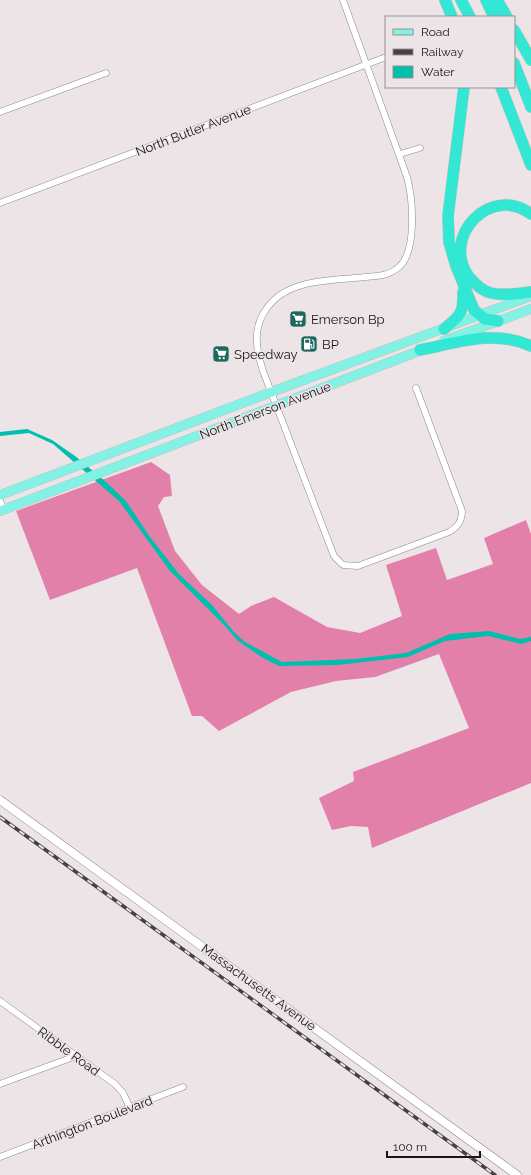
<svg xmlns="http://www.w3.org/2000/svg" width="531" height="1175" viewBox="0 0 531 1175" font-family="Raleway,sans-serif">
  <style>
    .forest { fill: #e280a9 }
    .water { fill: #00bfae }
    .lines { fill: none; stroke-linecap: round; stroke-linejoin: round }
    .minor-casing { stroke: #8e878a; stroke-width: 7 }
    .secondary-casing { stroke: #8e878a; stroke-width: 9 }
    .primary-casing { stroke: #c3c2c2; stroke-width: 10 }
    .motorway-casing { stroke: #c3c2c2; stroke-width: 12 }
    .minor { stroke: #fff; stroke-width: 6 }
    .secondary { stroke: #fff; stroke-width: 8 }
    .primary { stroke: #84f1e5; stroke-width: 9 }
    .motorway { stroke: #32e7d3; stroke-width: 11 }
    .rail-casing { stroke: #454142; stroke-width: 3.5 }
    .rail { stroke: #ece4e7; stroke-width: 2; stroke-dasharray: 6; stroke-linecap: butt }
    .labels { text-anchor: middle; stroke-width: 3; stroke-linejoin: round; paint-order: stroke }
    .street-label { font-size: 13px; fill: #181516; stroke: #ece4e7 }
    .poi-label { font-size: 13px; fill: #181516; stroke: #ece4e7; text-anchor: start }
  </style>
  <rect width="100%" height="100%" fill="#ece4e7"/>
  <!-- forest -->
  <path class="forest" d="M 151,462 L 170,475 L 172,496 L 164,497 L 158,506 L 175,551 L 202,585 L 239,614 L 251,606 L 274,597 L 327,627 L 360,633 L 402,616 L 386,565 L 436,548 L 447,580 L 493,564 L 484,538 L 526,520 L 531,534 L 531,783 L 372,848 L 368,827 L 351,826 L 332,830 L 319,798 L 354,781 L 353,772 L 469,728 L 439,654 L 375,677 L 336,681 L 291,692 L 219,731 L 202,716 L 192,716 L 137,568 L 50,600 L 16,511 Z"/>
  <!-- water -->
  <path class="water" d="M 27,429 L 52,440 L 75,456 L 105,481 L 126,501 L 150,537 L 179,574 L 212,605 L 234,632 L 245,642 L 282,662 L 354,659 L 406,653 L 450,634 L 489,631 L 520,639 L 531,637 L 531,641 L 521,644 L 488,636 L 445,641 L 408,657 L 338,665 L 279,666 L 263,658 L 238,641 L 224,625 L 170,571 L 119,501 L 53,444 L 29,433 L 0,436 L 0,432 Z"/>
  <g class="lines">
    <!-- minor casing -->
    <g class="minor-casing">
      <path id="minor" d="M 343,0 L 407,177 C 413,199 417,251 399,267 C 389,276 377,276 365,277 C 332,281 288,278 267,308 C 252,328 256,348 263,371 L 334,556 L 343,565 L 358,566 L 449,532 C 458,527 462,521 462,511 L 416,388
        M 0,112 L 106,73
        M 400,154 L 420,148
        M 0,203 L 386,57
        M 0,501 L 4,510
        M 0,1001 L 115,1084 L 123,1093 L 130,1108
        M 0,1084 L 76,1056
        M 0,1157 L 183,1087"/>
    </g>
    <!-- secondary casing -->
    <g class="secondary-casing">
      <path id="secondary" d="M 0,800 L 517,1175"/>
    </g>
    <!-- primary casing -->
    <g class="primary-casing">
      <path id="primary" d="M 444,341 L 531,309
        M 0,495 L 282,388 L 531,296
        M 0,511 L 427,348"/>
    </g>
    <!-- motorway casing -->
    <g class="motorway-casing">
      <path id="motorway" d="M 445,0 L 452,17
        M 461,0 L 470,17
        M 486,0 L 494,17
        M 497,0 L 507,17
        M 514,30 L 531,60
        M 514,63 L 531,107
        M 464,87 L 448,216 L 449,242 L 456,266 L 474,310 L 485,319 L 498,321
        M 501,87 L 531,165
        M 531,214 C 491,184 440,236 469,277 C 475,284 482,291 491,293 C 504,296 518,294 531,292
        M 444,329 C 460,316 464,313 463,292
        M 420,350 C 457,343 494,329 531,346"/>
    </g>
    <!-- minor -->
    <use href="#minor" class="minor"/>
    <!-- secondary -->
    <use href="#secondary" class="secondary"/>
    <!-- primary -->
    <use href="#primary" class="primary"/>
    <!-- motorway -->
    <use href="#motorway" class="motorway"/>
    <!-- rail casing -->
    <g class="rail-casing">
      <path id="rail" d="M 0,817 L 495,1175"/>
    </g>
    <!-- rail -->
    <use href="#rail" class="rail"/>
  </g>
  <!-- icons -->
  <defs>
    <g id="supermarket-square" transform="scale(0.9)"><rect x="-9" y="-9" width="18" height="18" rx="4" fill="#1d675d" stroke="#ece4e7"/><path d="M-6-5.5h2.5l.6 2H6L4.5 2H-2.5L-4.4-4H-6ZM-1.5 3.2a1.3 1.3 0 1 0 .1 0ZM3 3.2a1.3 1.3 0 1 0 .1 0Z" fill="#fff"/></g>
    <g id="fuel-square" transform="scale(0.9)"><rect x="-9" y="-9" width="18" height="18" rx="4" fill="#1d675d" stroke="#ece4e7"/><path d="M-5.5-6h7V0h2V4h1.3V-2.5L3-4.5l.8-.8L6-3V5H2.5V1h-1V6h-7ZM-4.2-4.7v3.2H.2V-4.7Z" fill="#fff"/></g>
  </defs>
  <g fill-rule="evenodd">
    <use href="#supermarket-square" x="298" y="319"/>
    <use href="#fuel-square" x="309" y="344"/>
    <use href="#supermarket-square" x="221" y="354"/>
  </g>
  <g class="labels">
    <!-- street labels -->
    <g class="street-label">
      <text transform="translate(193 130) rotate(-21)" y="5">North Butler Avenue</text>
      <text transform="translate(265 410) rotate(-21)" y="5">North Emerson Avenue</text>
      <text transform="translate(259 987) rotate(36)" y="5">Massachusetts Avenue</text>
      <text transform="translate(69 1051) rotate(36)" y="5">Ribble Road</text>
      <text transform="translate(92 1122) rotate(-21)" y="5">Arthington Boulevard</text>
    </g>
    <!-- poi labels -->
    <g class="poi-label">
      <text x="311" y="324">Emerson Bp</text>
      <text x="322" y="349">BP</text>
      <text x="234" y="359">Speedway</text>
    </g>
  </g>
  <!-- legend -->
  <rect x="385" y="16" width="130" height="72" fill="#ece4e7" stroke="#979193"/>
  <rect x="393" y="29" width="20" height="6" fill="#84f1e5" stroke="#979193"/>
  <text x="421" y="36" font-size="12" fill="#181516">Road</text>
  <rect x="393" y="49" width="20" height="6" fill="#454142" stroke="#979193"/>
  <text x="421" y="56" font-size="12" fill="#181516">Railway</text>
  <rect x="393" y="66" width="20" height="12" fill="#00bfae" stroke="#979193"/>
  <text x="421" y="76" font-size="12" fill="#181516">Water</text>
  <!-- scale -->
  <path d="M387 1151v6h93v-6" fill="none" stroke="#181516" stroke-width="2"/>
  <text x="393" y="1151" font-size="12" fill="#181516" stroke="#ece4e7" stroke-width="3" paint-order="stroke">100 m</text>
</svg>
